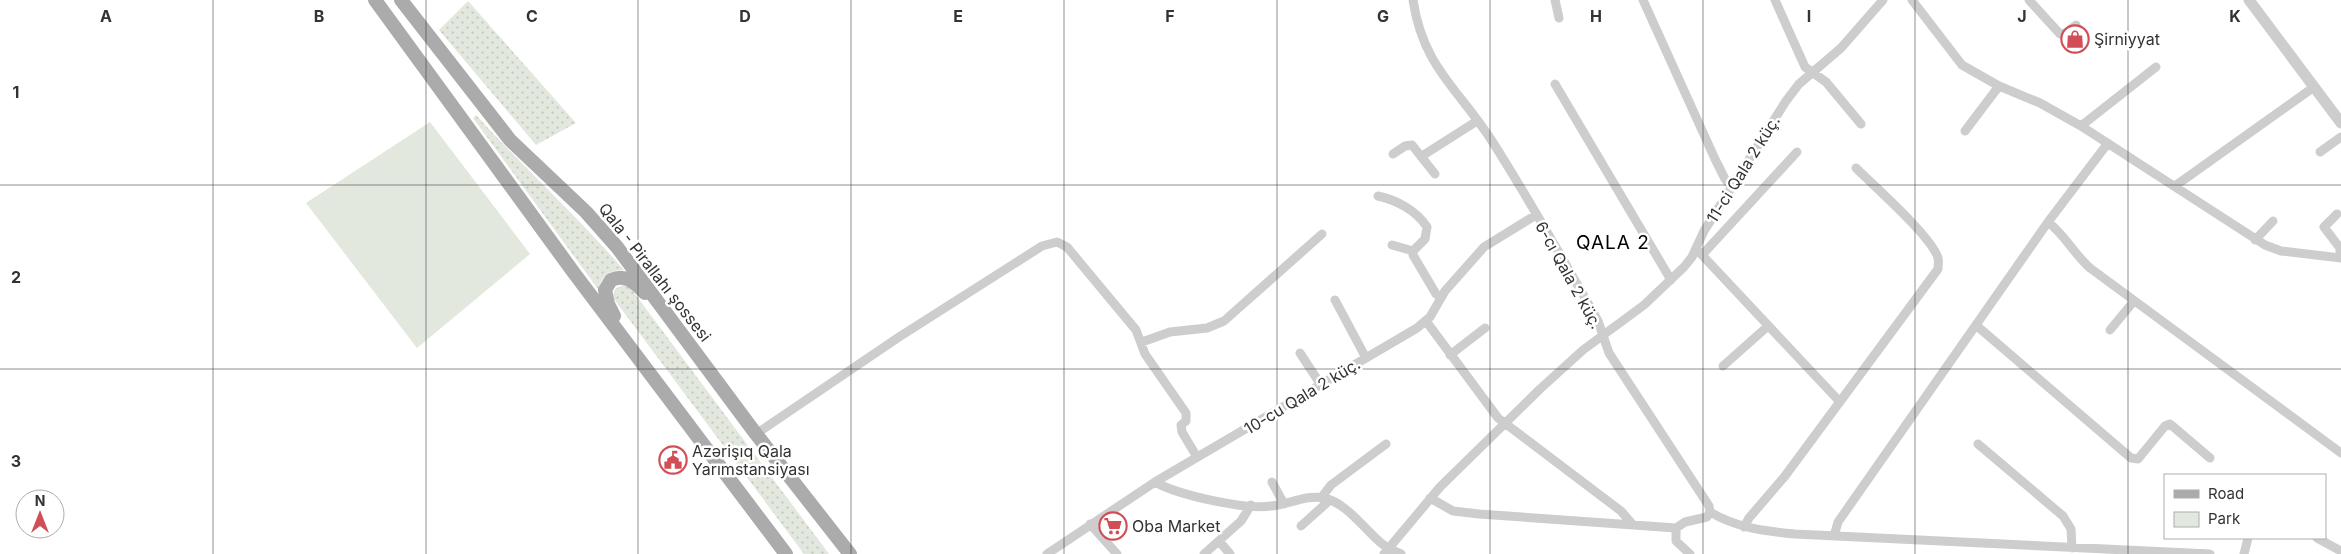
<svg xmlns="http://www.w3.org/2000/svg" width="2341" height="554" viewBox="0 0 2341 554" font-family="Inter,sans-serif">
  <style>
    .grass { fill: url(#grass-dots) }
    .park { fill: #e2e8dd }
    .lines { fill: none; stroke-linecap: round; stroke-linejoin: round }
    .minor { stroke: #cdcdcd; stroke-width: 9 }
    .tertiary { stroke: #cdcdcd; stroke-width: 11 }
    .primary { stroke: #ababab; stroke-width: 14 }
    .grid { fill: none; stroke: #333; stroke-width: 1; stroke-opacity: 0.55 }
    .labels { text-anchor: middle; stroke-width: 5; stroke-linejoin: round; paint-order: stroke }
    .poi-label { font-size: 16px; fill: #333; stroke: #fff; text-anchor: start }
    .street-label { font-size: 16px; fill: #333; stroke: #fff }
    .quarter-label { font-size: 19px; letter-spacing: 1px; fill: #000; stroke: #fff }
    .grid-label { font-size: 16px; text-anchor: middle; font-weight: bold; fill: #333; stroke: #fff; stroke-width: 5; stroke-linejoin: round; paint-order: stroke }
  </style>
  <defs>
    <pattern id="grass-dots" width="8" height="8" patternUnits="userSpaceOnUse" patternTransform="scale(1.25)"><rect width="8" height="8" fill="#e2e8dd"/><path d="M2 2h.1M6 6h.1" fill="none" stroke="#c2c7be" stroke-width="1.8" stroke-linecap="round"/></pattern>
  </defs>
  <rect width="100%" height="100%" fill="#fff"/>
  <!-- grass -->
  <path class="grass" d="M 468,1 L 576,123 L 536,145 L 439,30 Z
    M 476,115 C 524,168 577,216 624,270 C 610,270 602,275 598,289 L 473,118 Z
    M 623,285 L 627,285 L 632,290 L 829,554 L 804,554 L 614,299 L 613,296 L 615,289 Z"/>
  <!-- park -->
  <path class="park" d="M 430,122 L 530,254 L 417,348 L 306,203 Z"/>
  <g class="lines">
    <!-- minor -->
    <path class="minor" d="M 1413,0 C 1423,67 1458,88 1492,141 C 1529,199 1564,261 1598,321 L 1609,353 L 1709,506 L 1710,512 L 1707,517 L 1685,522 L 1676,528 L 1676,541 L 1690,554
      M 1555,0 L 1559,18
      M 1643,0 L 1715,159 L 1725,179 L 1732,187
      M 1775,0 L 1805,67 L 1826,82 L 1861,124
      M 1912,0 L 1962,65 L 1999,86 L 2040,103 L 2081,126 L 2265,245 L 2281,251 L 2341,258
      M 2029,0 L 2060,34 L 2066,33 L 2076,25
      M 1555,84 L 1671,280
      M 2081,126 L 2156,67
      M 1965,131 L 1999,86
      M 2320,152 L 2341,137
      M 1393,154 L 1405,146 L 1412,145 L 1435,174
      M 1422,156 L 1477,121
      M 2175,186 L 2314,87
      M 1378,196 C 1396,200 1416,210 1427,227 L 1425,239 L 1413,251 L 1413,255 L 1436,294 L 1441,297
      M 2337,214 L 2324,227 L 2340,248 L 2340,258
      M 2048,222 C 2065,235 2074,254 2090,268 L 2341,453
      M 2255,240 L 2273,221
      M 1392,245 L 1413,251
      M 1698,251 L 1702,255 L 1797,152
      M 1702,255 L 1840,402
      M 1335,300 L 1366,358
      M 1426,321 L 1498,418 L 1621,511 L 1633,525
      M 1977,326 L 2131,458 L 2138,459 L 2165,426 L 2170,424 L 2210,458
      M 2110,330 L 2134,301
      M 1142,342 L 1170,332 L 1207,328 L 1224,321 L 1322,234
      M 1300,353 L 1321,385
      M 1450,355 L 1485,328
      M 1723,366 L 1768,326
      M 756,434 L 899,337 L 1042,246 L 1057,242 L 1067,247 L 1136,330 L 1145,354 L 1186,413 L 1186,421 L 1181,425 L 1182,432 L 1197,457
      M 1978,444 L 2063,516 L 2071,529 L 2072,548
      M 1155,482 C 1178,495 1245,510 1271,506 C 1288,505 1307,494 1324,498 C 1347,503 1364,529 1381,543 C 1387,548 1394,551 1401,554
      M 1272,482 L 1284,504
      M 1321,498 L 1331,485 L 1386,444
      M 1430,498 L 1453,511 L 1479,514 L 1676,528
      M 1710,512 C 1737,528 1764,531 1795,534 L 2210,554
      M 1090,524 L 1117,554
      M 1301,526 L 1330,500
      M 1744,527 L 1749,518 L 1785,476 L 1938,269 C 1938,265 1939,262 1938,258 C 1932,237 1874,186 1856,168
      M 1834,536 L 1838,522 L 2048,222 L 2108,143
      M 2317,538 L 2341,551
      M 1219,541 L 1230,554
      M 1047,554 L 1155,482 L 1417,328 L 1430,317 L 1445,291 L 1484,247 L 1536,215
      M 1204,554 L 1241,521 L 1251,505
      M 1384,554 L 1440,487 L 1540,389 L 1583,350 L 1644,305 L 1684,267 L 1692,257 L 1704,231 L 1786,101 L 1799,84 L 1841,48 L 1883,0
      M 2244,554 L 2248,538"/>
    <!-- tertiary -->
    <path class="tertiary" d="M 2249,0 L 2341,123"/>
    <!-- primary -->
    <path class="primary" d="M 375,0 L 574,273 L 786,554
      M 401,0 L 510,140 L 586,212 L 617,247 L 756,434 L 850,554
      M 614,316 L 608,304 L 605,290 L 611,280 C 626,273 635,283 645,293"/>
  </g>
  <!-- grid -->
  <path class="grid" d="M 213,0 L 213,554M 426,0 L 426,554M 638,0 L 638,554M 851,0 L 851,554M 1064,0 L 1064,554M 1277,0 L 1277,554M 1490,0 L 1490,554M 1703,0 L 1703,554M 1915,0 L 1915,554M 2128,0 L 2128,554M 0,185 L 2341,185M 0,369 L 2341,369"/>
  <!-- icons -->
  <defs>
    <g id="shop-ring" transform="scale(1.4375)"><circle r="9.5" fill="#fff" stroke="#d14e56" stroke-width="1.5"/><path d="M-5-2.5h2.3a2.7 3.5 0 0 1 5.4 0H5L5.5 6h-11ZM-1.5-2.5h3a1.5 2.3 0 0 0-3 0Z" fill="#d14e56"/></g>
    <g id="civic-ring" transform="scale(1.4375)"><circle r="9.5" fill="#fff" stroke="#d14e56" stroke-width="1.5"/><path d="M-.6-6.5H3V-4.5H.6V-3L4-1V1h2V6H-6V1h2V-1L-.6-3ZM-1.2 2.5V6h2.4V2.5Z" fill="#d14e56"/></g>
    <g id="supermarket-ring" transform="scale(1.4375)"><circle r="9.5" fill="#fff" stroke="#d14e56" stroke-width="1.5"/><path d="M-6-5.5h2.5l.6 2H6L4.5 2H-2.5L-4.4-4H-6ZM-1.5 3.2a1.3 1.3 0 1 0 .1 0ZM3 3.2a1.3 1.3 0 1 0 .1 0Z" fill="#d14e56"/></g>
  </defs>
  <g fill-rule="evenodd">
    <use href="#shop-ring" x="2075" y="39"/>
    <use href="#civic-ring" x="673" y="460"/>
    <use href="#supermarket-ring" x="1113" y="526"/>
  </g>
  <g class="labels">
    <!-- poi labels -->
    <g class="poi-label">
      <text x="2094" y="45">Şirniyyat</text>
      <text x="692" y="457">Azərişıq Qala<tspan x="692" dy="18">Yarımstansiyası</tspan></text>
      <text x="1132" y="532">Oba Market</text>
    </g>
    <!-- street labels -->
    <g class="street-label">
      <text transform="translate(1743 169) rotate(-58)" y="6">11-ci Qala 2 küç.</text>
      <text transform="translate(655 272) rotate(52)" y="6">Qala - Pirallahı şossesi</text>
      <text transform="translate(1569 275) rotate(61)" y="6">6-cı Qala 2 küç.</text>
      <text transform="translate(1302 396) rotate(-31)" y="6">10-cu Qala 2 küç.</text>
    </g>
    <!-- quarter labels -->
    <g class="quarter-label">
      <text x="1613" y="249">QALA 2</text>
    </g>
  </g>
  <g class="grid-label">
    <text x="106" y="22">A</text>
    <text x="319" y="22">B</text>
    <text x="532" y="22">C</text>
    <text x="745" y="22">D</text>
    <text x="958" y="22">E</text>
    <text x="1170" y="22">F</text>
    <text x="1383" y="22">G</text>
    <text x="1596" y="22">H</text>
    <text x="1809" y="22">I</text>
    <text x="2022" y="22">J</text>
    <text x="2235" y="22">K</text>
    <text x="16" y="98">1</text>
    <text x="16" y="283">2</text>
    <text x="16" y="467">3</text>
  </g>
  <!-- legend -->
  <rect x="2164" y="474" width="162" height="65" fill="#ffffff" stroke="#adadad"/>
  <rect x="2174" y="490" width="25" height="8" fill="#ababab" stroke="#adadad"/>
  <text x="2208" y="499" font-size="15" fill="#333333">Road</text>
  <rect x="2174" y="512" width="25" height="15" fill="#e2e8dd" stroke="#adadad"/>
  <text x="2208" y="524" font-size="15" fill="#333333">Park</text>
  <!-- north arrow -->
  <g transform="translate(40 514)"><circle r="24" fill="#ffffff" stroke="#adadad"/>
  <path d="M0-4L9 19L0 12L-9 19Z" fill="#d14e56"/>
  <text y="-8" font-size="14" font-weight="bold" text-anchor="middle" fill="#333333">N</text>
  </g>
</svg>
